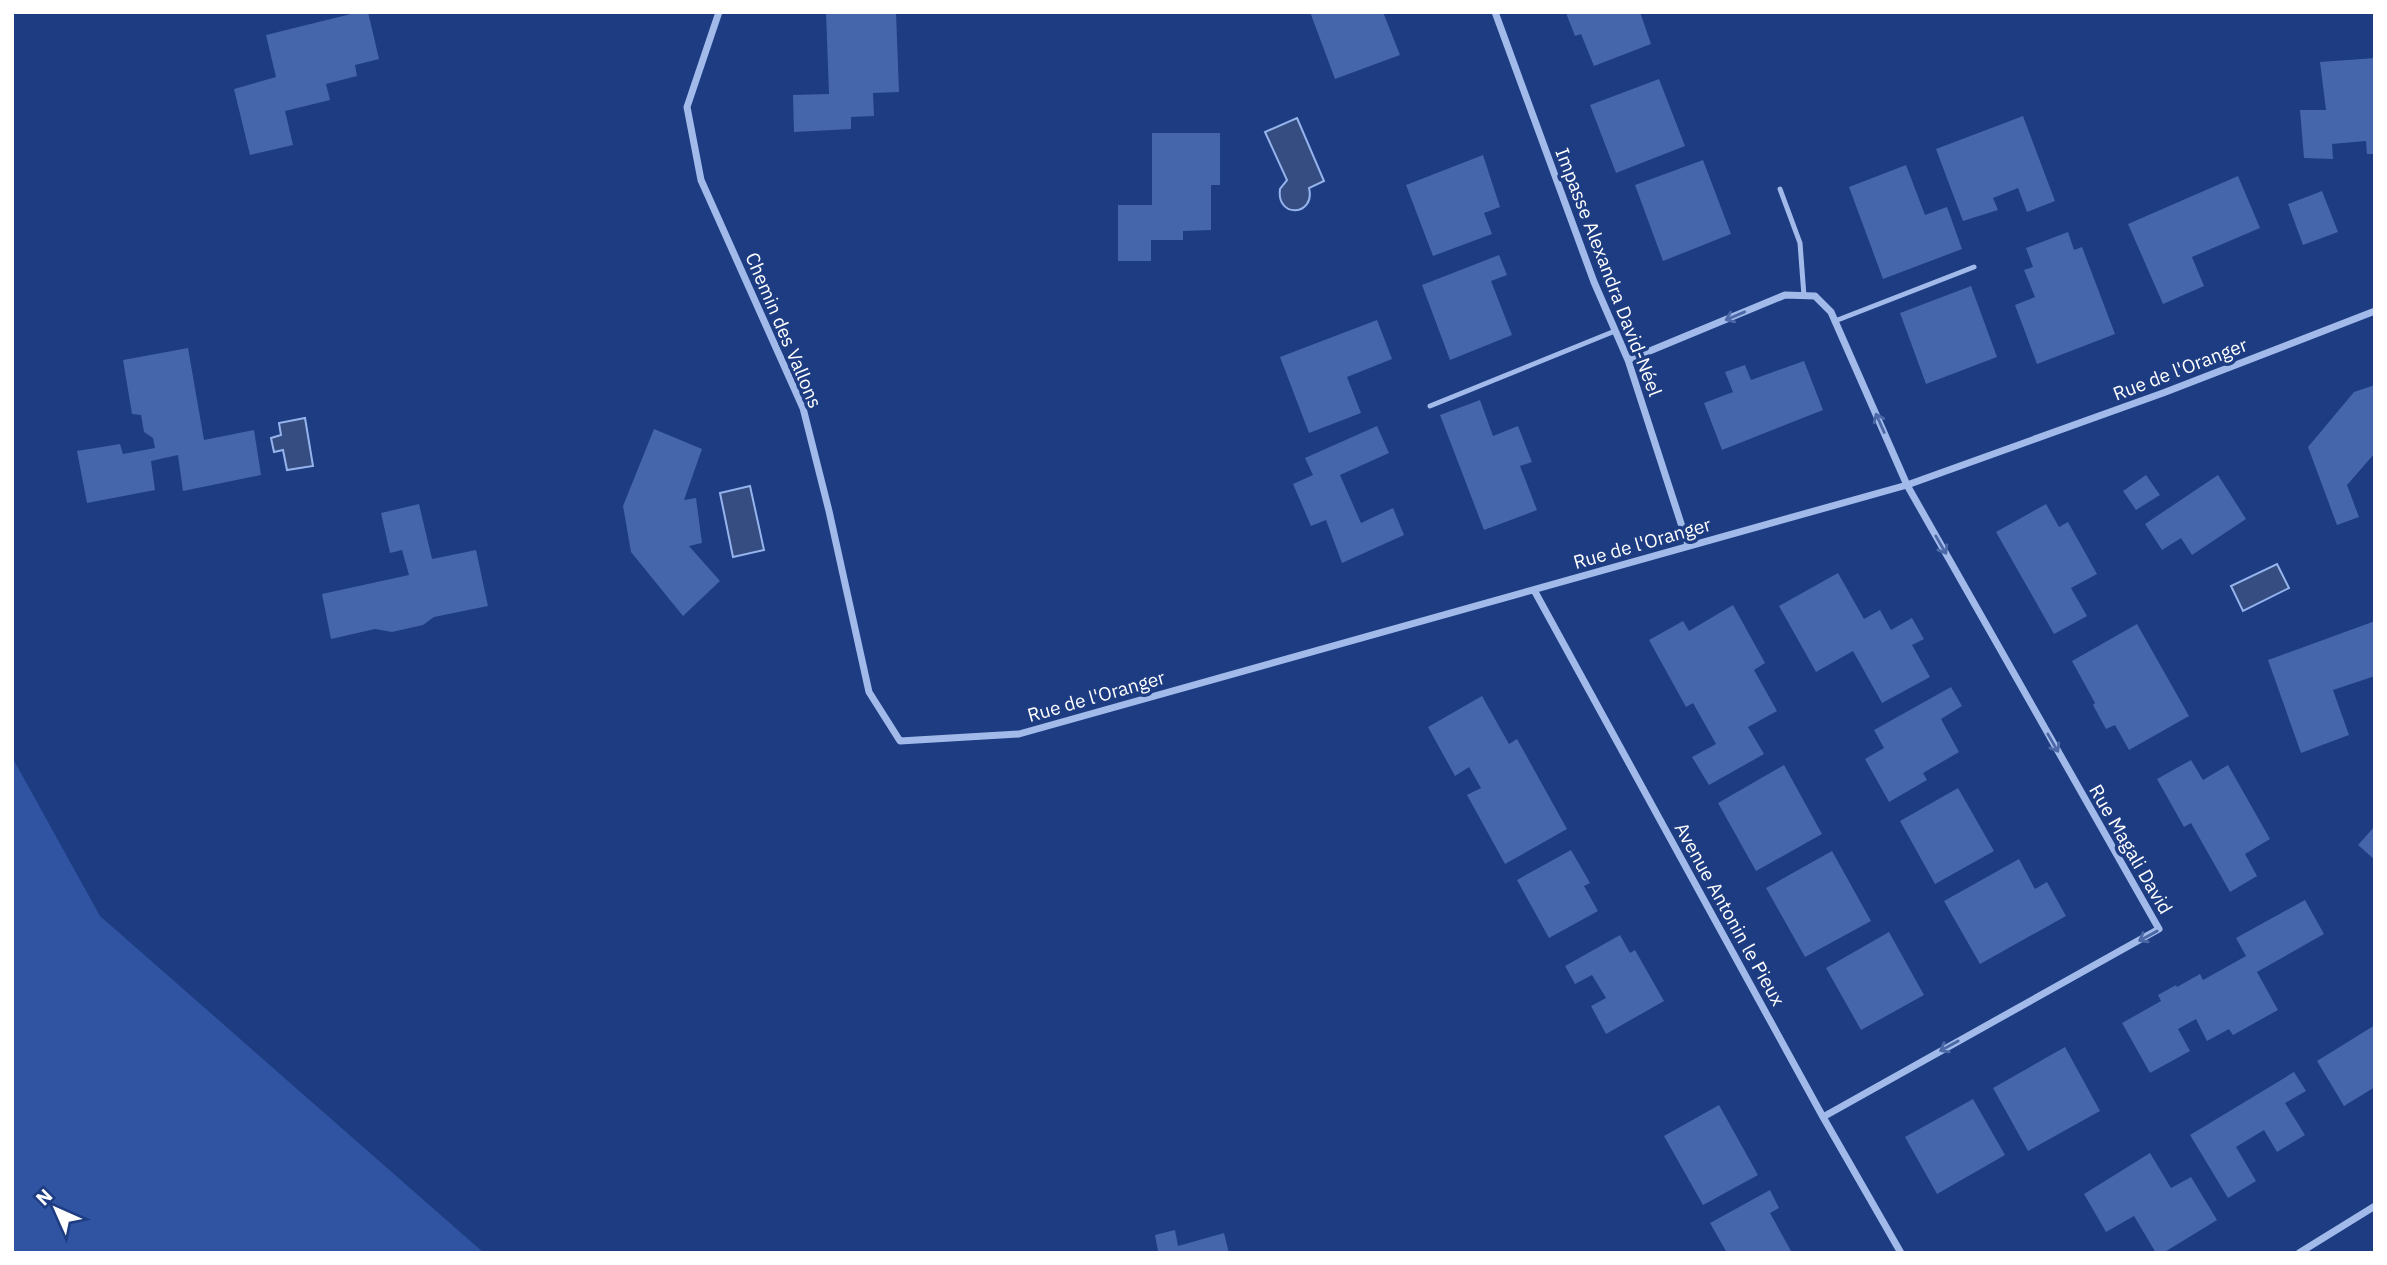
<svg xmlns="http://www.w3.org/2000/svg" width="2387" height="1265" viewBox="0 0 2387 1265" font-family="'IBM Plex Sans',sans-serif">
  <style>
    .green { fill: #3054a1 }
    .water { fill: #354d81; stroke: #95b3ec; stroke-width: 2 }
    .building { fill: #4566ab }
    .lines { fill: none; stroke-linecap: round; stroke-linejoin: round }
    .lane { stroke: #a2baea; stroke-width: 5 }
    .street { stroke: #a2baea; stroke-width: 7 }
    .oneway { stroke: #4c68a6 }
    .labels { text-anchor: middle; stroke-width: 7; stroke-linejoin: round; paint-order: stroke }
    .street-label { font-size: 19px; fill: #fff; stroke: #1d3c82 }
  </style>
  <rect width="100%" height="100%" fill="#1d3c82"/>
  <!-- green -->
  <path class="green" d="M 12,757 L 100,916 L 484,1253 L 12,1253 Z"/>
  <!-- water -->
  <path class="water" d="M 1297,118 L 1324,181 L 1309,188 C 1316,216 1276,219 1280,189 L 1287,180 L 1265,132 Z
    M 305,418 L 313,466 L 287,470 L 283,450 L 274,452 L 271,438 L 281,435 L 279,423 Z
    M 750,486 L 764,550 L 733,557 L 720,493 Z
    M 2277,564 L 2289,588 L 2243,611 L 2231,586 Z"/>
  <!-- building -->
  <path class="building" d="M 359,12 L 368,12 L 379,59 L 355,65 L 357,76 L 326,84 L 330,100 L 285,111 L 293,145 L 250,155 L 234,89 L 276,77 L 266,35 Z
    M 826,12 L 896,12 L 899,92 L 873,93 L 874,116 L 851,117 L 851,129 L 794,132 L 793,95 L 829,94 Z
    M 1310,12 L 1383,12 L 1400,55 L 1335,79 Z
    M 1640,12 L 1651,44 L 1594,66 L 1581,34 L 1575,36 L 1566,13 Z
    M 2375,58 L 2375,154 L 2367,154 L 2366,141 L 2332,144 L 2333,159 L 2304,158 L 2300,110 L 2326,110 L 2320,62 Z
    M 1659,79 L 1685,146 L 1616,173 L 1590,105 Z
    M 2023,116 L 2055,201 L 2027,212 L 2018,188 L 1993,198 L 1998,210 L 1963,221 L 1936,149 Z
    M 1152,133 L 1220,133 L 1220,185 L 1211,185 L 1211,230 L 1183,231 L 1183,240 L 1151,240 L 1151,261 L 1118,261 L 1118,205 L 1152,205 Z
    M 1483,155 L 1500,207 L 1484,213 L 1492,234 L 1433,256 L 1406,185 Z
    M 1703,160 L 1731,234 L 1663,261 L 1635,185 Z
    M 1906,165 L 1925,215 L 1947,207 L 1962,249 L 1883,279 L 1849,187 Z
    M 2238,176 L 2260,228 L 2192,257 L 2204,286 L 2163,304 L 2128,224 Z
    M 2322,191 L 2338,232 L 2303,245 L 2288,204 Z
    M 2068,232 L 2074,250 L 2082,247 L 2115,334 L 2037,364 L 2015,305 L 2035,297 L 2024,270 L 2033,267 L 2026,248 Z
    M 1499,255 L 1507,275 L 1491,281 L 1512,335 L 1450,360 L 1422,285 Z
    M 1971,286 L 1997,357 L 1926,384 L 1900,313 Z
    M 1377,320 L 1392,359 L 1347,377 L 1361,413 L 1309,433 L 1280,357 Z
    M 188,348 L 204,440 L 254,430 L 261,475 L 183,491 L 178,455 L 151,461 L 155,490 L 87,503 L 77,451 L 120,444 L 123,454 L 155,448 L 153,438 L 144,432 L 141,415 L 132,414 L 123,360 Z
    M 1804,361 L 1823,410 L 1722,450 L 1704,403 L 1733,392 L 1725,372 L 1745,365 L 1751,380 Z
    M 2375,385 L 2375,453 L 2347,485 L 2359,517 L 2337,525 L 2308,447 L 2354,392 Z
    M 1480,400 L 1493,436 L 1518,426 L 1532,462 L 1520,466 L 1537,510 L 1484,530 L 1440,415 Z
    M 1377,426 L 1389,453 L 1340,475 L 1361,523 L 1393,508 L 1404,535 L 1342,563 L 1326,520 L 1311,526 L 1293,484 L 1313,475 L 1305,458 Z
    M 654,429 L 702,449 L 684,500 L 696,498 L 702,543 L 689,546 L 720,581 L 683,616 L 631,552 L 623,506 Z
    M 2146,475 L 2160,495 L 2136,510 L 2123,491 Z
    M 2218,475 L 2246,519 L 2192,555 L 2181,538 L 2162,550 L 2145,524 Z
    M 419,504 L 432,559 L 476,550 L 488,606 L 434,617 L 423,625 L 392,632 L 375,629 L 331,639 L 322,594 L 409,575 L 402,550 L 390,553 L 381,513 Z
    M 2046,504 L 2059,527 L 2068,522 L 2097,574 L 2071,588 L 2087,616 L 2054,634 L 1996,532 Z
    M 1838,573 L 1864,619 L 1880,610 L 1891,630 L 1912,618 L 1924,639 L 1912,645 L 1930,677 L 1882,703 L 1853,651 L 1816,672 L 1779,606 Z
    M 1733,605 L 1765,663 L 1754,670 L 1777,711 L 1748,727 L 1764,754 L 1709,785 L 1692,757 L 1716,744 L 1693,703 L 1686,707 L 1649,640 L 1683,621 L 1689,631 Z
    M 2375,621 L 2375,676 L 2333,690 L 2349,735 L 2301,753 L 2268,660 Z
    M 2137,624 L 2189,716 L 2129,750 L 2115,725 L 2106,729 L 2093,705 L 2095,703 L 2072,661 Z
    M 1951,687 L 1962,706 L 1941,719 L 1959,752 L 1923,773 L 1927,780 L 1889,802 L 1865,759 L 1884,748 L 1874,730 Z
    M 1482,696 L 1509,744 L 1517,739 L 1567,829 L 1505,864 L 1467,795 L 1481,788 L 1469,767 L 1455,776 L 1428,727 Z
    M 2191,760 L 2203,780 L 2228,765 L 2270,839 L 2245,854 L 2257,876 L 2230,892 L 2191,823 L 2184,827 L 2157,779 Z
    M 1784,765 L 1822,834 L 1756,871 L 1718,803 Z
    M 1958,788 L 1994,851 L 1935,884 L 1900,821 Z
    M 2375,826 L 2375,860 L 2358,845 Z
    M 1571,850 L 1590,883 L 1584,886 L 1598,911 L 1549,938 L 1517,880 Z
    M 1832,851 L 1871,921 L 1805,957 L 1766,888 Z
    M 2019,859 L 2035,889 L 2047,882 L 2066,916 L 1980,964 L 1944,901 Z
    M 2305,900 L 2324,934 L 2257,972 L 2278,1010 L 2233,1035 L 2229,1029 L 2207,1041 L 2196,1019 L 2178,1029 L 2190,1051 L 2150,1073 L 2122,1023 L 2161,1001 L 2158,995 L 2176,985 L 2177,987 L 2200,974 L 2203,980 L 2246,956 L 2236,938 Z
    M 1889,932 L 1924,995 L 1861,1030 L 1826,968 Z
    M 1620,935 L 1630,953 L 1635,950 L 1664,1001 L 1606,1034 L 1591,1006 L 1606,998 L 1592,975 L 1575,984 L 1565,966 Z
    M 2375,1025 L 2375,1087 L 2344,1106 L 2317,1061 Z
    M 2065,1047 L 2100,1111 L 2028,1151 L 1993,1088 Z
    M 2294,1072 L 2306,1091 L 2285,1103 L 2305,1135 L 2277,1152 L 2264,1130 L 2236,1147 L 2256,1181 L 2228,1198 L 2190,1135 Z
    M 1973,1099 L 2005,1155 L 1937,1194 L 1905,1137 Z
    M 1719,1105 L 1758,1175 L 1703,1205 L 1664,1136 Z
    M 2150,1153 L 2171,1188 L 2191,1177 L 2217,1220 L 2163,1253 L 2156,1253 L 2134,1216 L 2106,1232 L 2084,1194 Z
    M 1770,1190 L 1779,1208 L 1770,1213 L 1791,1251 L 1727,1253 L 1710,1223 Z
    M 1175,1230 L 1178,1246 L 1224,1233 L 1229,1253 L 1154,1253 L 1158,1251 L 1155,1235 Z"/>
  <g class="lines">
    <!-- lane -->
    <path class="lane" d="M 1780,189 L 1800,243 L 1804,296
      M 1835,321 L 1974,267
      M 1430,406 L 1615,331"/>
    <!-- street -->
    <path class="street" d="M 719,12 L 687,107 L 701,180 L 803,408 L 829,511 L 869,692 L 900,741 L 1019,734 L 1907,485 L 2163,393 L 2375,311
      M 1495,12 L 1594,282 L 1628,360 L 1688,545
      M 1628,360 L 1785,295 L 1815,296 L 1831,312 L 1907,485 L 2159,929 L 1823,1117
      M 1534,590 L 1823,1117 L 1901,1253
      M 2299,1253 L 2375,1206"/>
  </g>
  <!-- one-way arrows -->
  <defs><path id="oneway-shaft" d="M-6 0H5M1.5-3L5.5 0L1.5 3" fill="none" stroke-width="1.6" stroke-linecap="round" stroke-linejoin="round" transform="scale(1.75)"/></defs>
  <g class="oneway">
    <use href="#oneway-shaft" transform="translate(1735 316) rotate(157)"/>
    <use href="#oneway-shaft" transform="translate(1880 423) rotate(-114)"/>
    <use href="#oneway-shaft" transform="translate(1941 545) rotate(60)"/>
    <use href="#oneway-shaft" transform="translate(2053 743) rotate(60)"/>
    <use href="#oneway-shaft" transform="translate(2148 936) rotate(151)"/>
    <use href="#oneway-shaft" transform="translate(1949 1046) rotate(151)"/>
  </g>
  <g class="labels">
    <!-- street labels -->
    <g class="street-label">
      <text transform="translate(1609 272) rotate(69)" y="7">Impasse Alexandra David-Néel</text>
      <text transform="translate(784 330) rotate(67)" y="7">Chemin des Vallons</text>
      <text transform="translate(2180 369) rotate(-21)" y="7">Rue de l'Oranger</text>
      <text transform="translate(1642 543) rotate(-16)" y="7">Rue de l'Oranger</text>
      <text transform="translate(1096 696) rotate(-16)" y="7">Rue de l'Oranger</text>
      <text transform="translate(2131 849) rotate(60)" y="7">Rue Magali David</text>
      <text transform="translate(1730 914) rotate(61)" y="7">Avenue Antonin le Pieux</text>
    </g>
  </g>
  <!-- border -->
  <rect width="2387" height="1265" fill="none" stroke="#ffffff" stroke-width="28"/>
  <!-- north arrow -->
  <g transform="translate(56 1209) rotate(315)" stroke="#1d3c82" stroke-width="5" paint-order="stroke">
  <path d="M0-5L12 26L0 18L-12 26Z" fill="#ffffff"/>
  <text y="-10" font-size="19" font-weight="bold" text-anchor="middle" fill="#ffffff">N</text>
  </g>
</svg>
